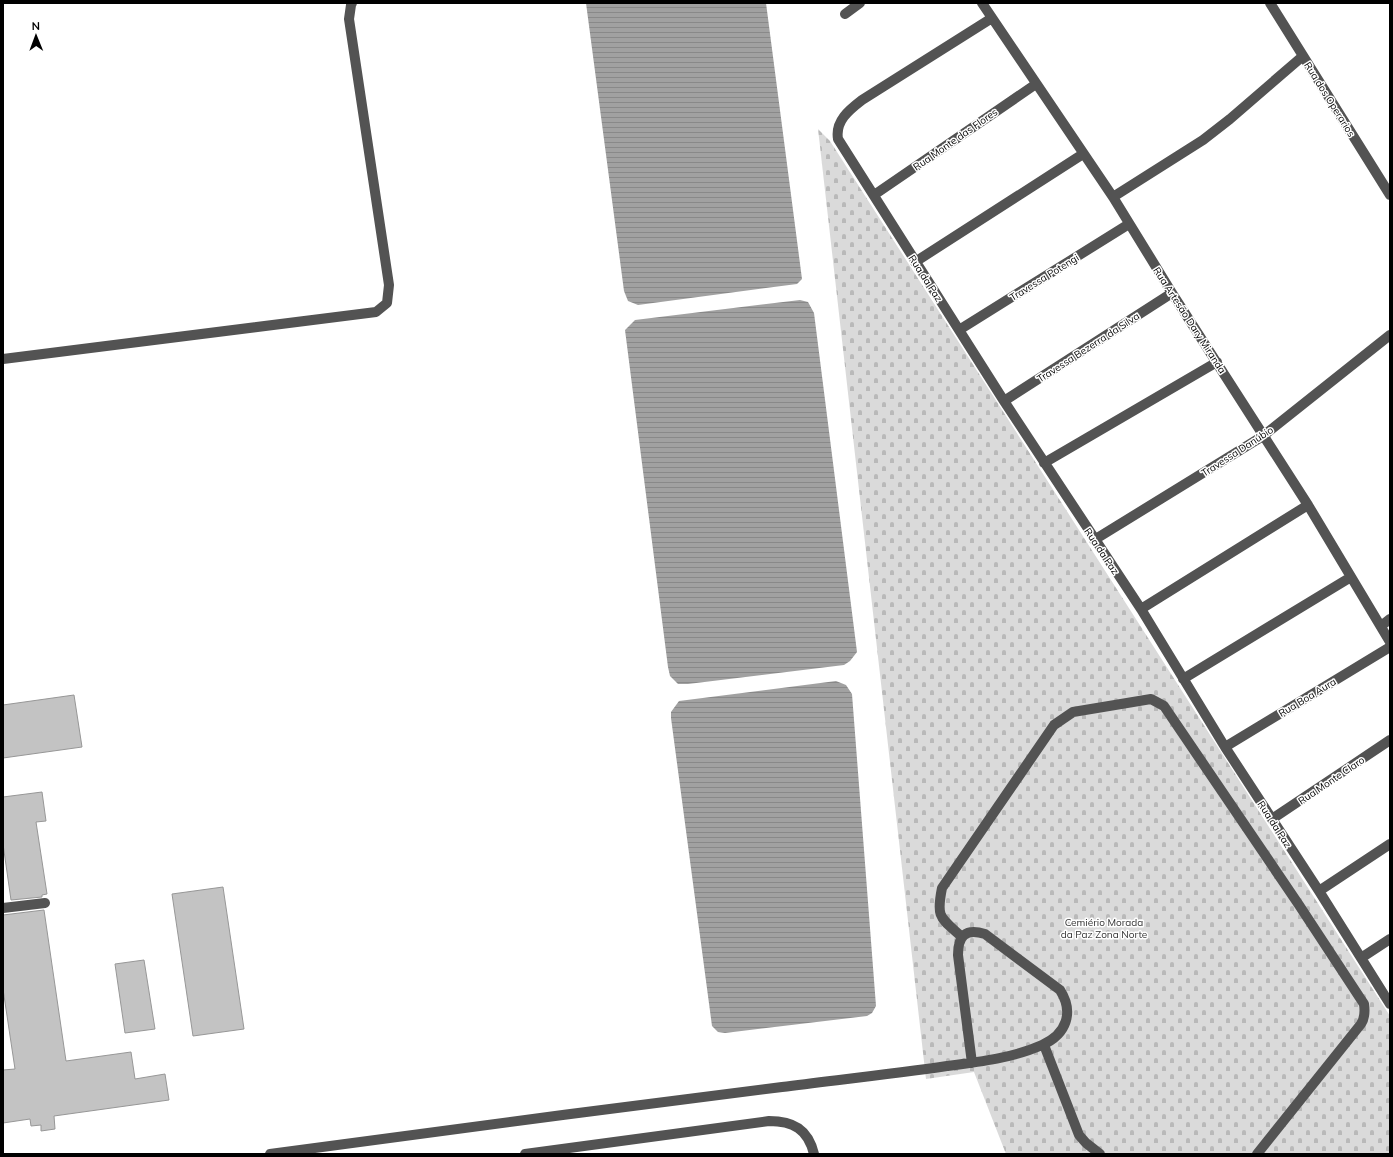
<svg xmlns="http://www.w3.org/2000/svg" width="1393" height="1157" viewBox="0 0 1393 1157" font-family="Mulish,sans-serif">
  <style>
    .cemetery { fill: url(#cemetery-stones) }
    .water { fill: url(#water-rules) }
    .building { fill: #c3c3c3; stroke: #979797 }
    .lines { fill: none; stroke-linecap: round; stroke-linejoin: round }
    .minor { stroke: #535353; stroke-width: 10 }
    .labels { text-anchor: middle; stroke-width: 3; stroke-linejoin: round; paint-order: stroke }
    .street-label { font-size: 10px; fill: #000; stroke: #fff }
    .park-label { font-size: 10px; fill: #313131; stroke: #fff }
  </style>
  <defs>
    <pattern id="cemetery-stones" width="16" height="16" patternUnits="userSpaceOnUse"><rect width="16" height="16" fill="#dadada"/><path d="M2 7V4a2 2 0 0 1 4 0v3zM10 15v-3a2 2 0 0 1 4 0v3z" fill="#b9b9b9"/></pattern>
    <pattern id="water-rules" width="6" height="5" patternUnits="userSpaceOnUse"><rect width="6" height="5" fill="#a1a1a1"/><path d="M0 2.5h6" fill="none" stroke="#898989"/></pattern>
  </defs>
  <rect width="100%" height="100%" fill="#fff"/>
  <!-- cemetery -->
  <path class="cemetery" d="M 818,129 L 830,141 L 1390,1016 L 1390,1154 L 1006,1154 L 974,1072 L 926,1079 Z"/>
  <!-- water -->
  <path class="water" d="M 586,3 L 766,3 L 802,279 L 797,284 L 638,305 L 628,301 L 624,291 Z
    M 800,300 L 808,302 L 814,313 L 857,652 L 850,661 L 844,665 L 688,684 L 678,684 L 670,676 L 668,667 L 625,330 L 635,320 Z
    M 836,681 L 846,685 L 852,694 L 876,1006 L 872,1013 L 867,1016 L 725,1033 L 718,1032 L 712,1026 L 671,718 L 671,712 L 679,701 Z"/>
  <!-- building -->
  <path class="building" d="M 74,695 L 82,747 L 3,758 L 3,705 Z
    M 42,792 L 46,821 L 36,822 L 47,894 L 42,895 L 42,897 L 11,900 L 3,844 L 3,797 Z
    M 223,887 L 244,1029 L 193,1036 L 172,894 Z
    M 44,910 L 66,1061 L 131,1052 L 135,1079 L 165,1074 L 169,1100 L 54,1116 L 55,1129 L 41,1131 L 41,1125 L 31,1126 L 30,1119 L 3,1123 L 3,1070 L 15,1069 L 3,989 L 3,915 Z
    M 144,960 L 155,1029 L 125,1033 L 115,964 Z"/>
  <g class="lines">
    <!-- minor -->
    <path class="minor" d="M 982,3 L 1113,197 L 1172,293 L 1308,505 L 1390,642
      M 1270,3 L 1390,195
      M 845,14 L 860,3
      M 992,18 L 862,100 C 849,110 835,121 838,139 L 1004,401 L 1141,609 L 1225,747 L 1319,891 L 1390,1004
      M 874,195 L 1036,84
      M 1113,197 L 1203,140 L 1230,119 L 1303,56
      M 915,262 L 1083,154
      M 959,330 L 1129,224
      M 3,359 L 376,312 L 387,303 L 389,285 L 349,19 L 351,5 L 352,3
      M 1004,401 L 1172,293
      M 1044,463 L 1217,362
      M 1094,540 L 1263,436 L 1390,335
      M 1141,609 L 1308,505
      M 1381,626 L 1390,619
      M 1183,679 L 1351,577
      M 1225,747 L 1390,647
      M 1272,819 L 1390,740
      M 1319,891 L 1390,844
      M 3,908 L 45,903
      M 962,937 C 940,917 936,918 942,888 L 1054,725 L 1073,712 L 1151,699 L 1164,706 L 1299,905 L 1364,1004 C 1365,1011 1365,1018 1361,1024 L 1257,1154
      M 1361,958 L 1390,939
      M 1044,1045 L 1079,1135 L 1086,1143 L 1100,1154
      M 270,1154 C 441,1131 611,1108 782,1087 C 837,1080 892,1074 947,1066 C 979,1062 1013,1058 1042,1045 C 1067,1034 1074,1012 1060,990 L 985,934 C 965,928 958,936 958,955 L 972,1063
      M 525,1154 L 769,1121 C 793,1121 808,1129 814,1154"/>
  </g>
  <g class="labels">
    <!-- street labels -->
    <g class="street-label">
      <text transform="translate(1330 99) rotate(58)" y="4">Rua dos Operarios</text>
      <text transform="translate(955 139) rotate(-35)" y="4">Rua Monte das Flores</text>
      <text transform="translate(1044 277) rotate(-32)" y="4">Travessa Potengi</text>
      <text transform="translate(926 278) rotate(57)" y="4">Rua da Paz</text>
      <text transform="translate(1190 320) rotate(57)" y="4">Rua Artesão Dary Miranda</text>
      <text transform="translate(1088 347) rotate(-33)" y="4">Travessa Bezerra da Silva</text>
      <text transform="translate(1237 451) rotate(-33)" y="4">Travessa Danúbio</text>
      <text transform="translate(1102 551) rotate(56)" y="4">Rua da Paz</text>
      <text transform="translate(1307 697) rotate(-31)" y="4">Rua Boa Aura</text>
      <text transform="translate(1331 780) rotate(-34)" y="4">Rua Monte Claro</text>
      <text transform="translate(1275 824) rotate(57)" y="4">Rua da Paz</text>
    </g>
    <!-- park labels -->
    <g class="park-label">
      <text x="1104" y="926">Cemiério Morada<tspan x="1104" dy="12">da Paz Zona Norte</tspan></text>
    </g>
  </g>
  <!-- border -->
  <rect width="1393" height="1157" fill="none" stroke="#000000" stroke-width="8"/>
  <!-- north arrow -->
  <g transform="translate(36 36) rotate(359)" stroke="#ffffff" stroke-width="3" paint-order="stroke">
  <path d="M0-3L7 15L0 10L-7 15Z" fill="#000000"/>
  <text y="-6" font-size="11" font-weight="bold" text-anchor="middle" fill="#000000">N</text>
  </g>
</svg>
